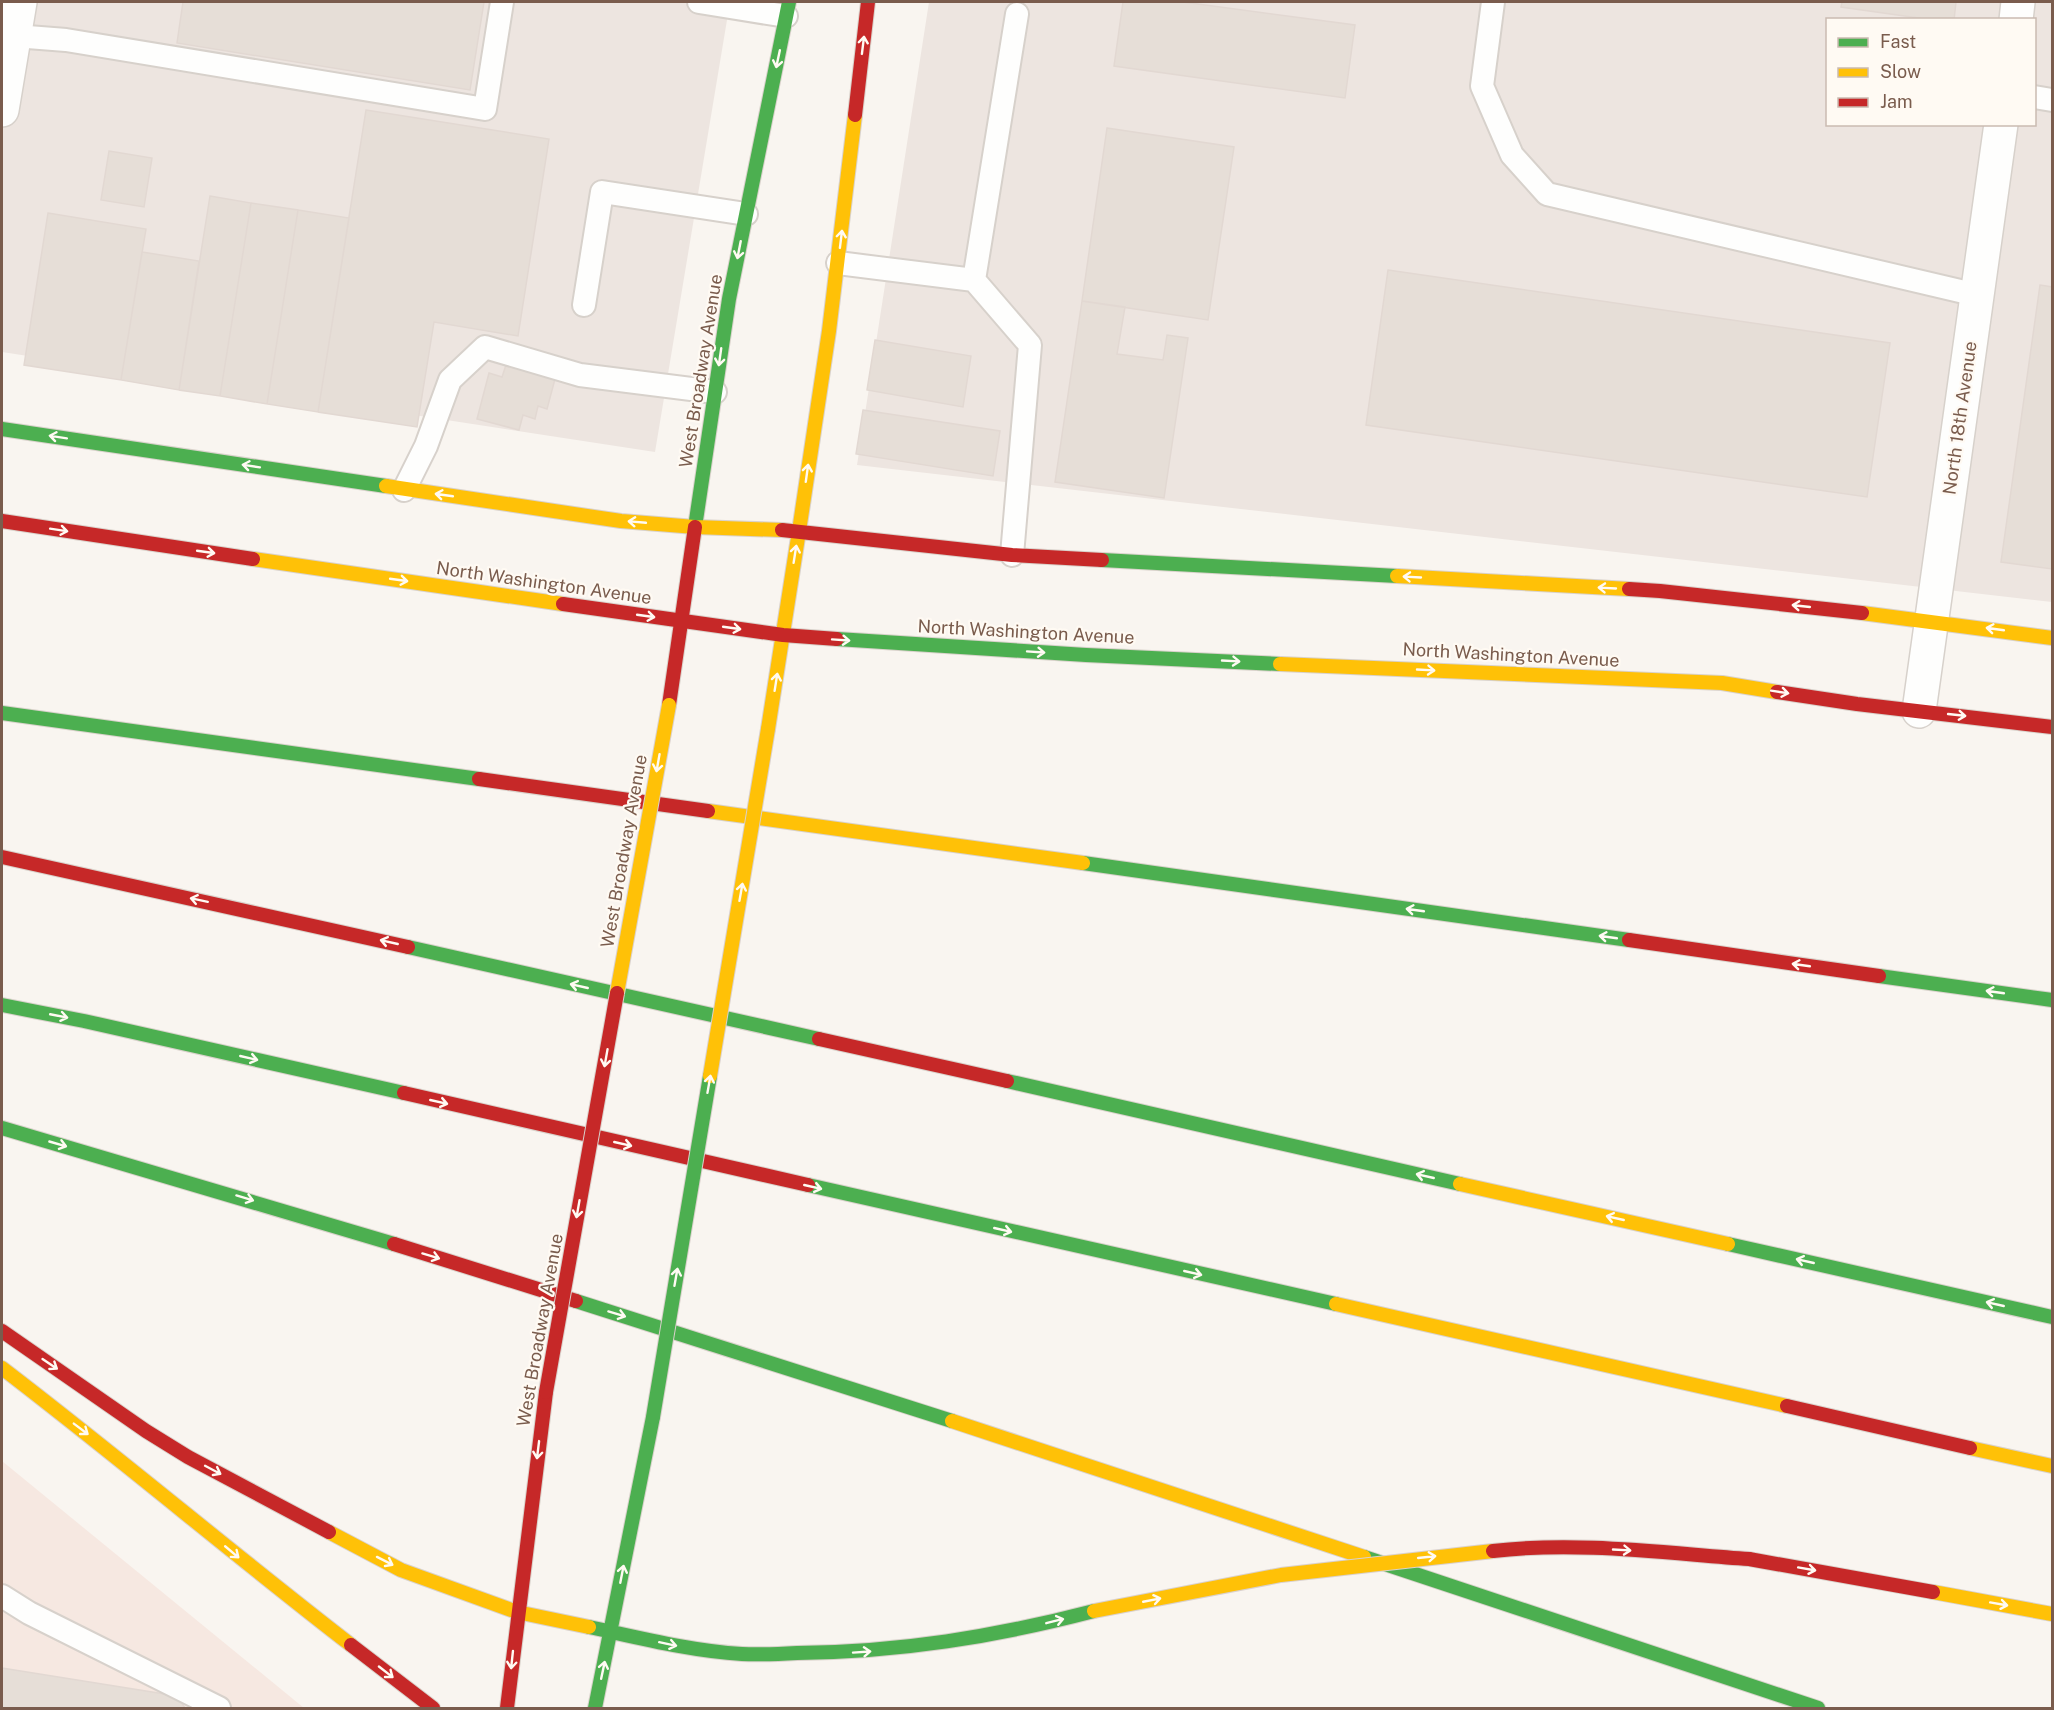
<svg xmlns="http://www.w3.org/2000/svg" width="2054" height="1710" viewBox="0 0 2054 1710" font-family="'Public Sans',sans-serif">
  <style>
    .commercial { fill: #f6e8e1 }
    .industrial { fill: #ede5e0; fill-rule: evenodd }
    .building { fill: #e6ded7; stroke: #e2d8d2; stroke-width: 1.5 }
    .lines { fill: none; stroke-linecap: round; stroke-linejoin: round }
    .lane-casing { stroke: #d7d1cb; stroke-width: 26 }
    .street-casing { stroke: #d7d1cb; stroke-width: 36 }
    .fast-casing { stroke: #d9d2cb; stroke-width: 16 }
    .slow-casing { stroke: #d9d2cb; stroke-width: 16 }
    .jam-casing { stroke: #d9d2cb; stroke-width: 16 }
    .lane { stroke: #fefefd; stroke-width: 22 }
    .street { stroke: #fefefd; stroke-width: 33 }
    .fast { stroke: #4caf50; stroke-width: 14 }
    .slow { stroke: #ffc107; stroke-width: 14 }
    .jam { stroke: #c62828; stroke-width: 14 }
    .fast-bridge-casing { stroke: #dad1cc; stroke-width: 16; stroke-linecap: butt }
    .slow-bridge-casing { stroke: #dad1cc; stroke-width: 16; stroke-linecap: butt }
    .jam-bridge-casing { stroke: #dad1cc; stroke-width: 16; stroke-linecap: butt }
    .fast-bridge { stroke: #4caf50; stroke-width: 14 }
    .slow-bridge { stroke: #ffc107; stroke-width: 14 }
    .jam-bridge { stroke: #c62828; stroke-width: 14 }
    .oneway { stroke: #fffaf3 }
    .labels { text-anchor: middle; stroke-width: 4.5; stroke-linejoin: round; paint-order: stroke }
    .street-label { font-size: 18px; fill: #7a5c4d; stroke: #fffaf3 }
  </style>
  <rect width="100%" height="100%" fill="#f9f5f0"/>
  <!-- commercial -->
  <path class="commercial" d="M 2,1461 L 304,1708 L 2,1708 Z"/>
  <!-- industrial -->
  <path class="industrial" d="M 2,2 L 730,2 L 655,452 L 2,352 Z
    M 929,2 L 2052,2 L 2052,602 L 857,465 ZM 1828,20 L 2034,20 L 2034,124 L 1828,124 Z"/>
  <!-- building -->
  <path class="building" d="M 183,2 L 484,2 L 470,90 L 177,43 Z
    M 1123,2 L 1183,2 L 1355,25 L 1345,98 L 1114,66 Z
    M 1842,2 L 1956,2 L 1954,20 L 1933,20 L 1841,7 Z
    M 366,110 L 549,139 L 518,336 L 434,322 L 417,427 L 318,412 Z
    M 1107,128 L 1234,147 L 1208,320 L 1082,301 Z
    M 109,151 L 152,158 L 144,207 L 101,200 Z
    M 210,196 L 251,203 L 220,396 L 179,390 Z
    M 251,203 L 298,210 L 267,404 L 220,396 Z
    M 298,210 L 349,218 L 318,412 L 267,404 Z
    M 48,213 L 146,229 L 121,380 L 24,365 Z
    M 142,252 L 199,261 L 179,390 L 121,380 Z
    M 1388,270 L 1890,343 L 1867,497 L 1366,425 Z
    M 2040,285 L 2052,287 L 2052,569 L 2001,562 Z
    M 1082,301 L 1125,307 L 1117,354 L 1163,360 L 1167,335 L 1188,338 L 1164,498 L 1055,482 Z
    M 875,340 L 971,356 L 963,407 L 867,390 Z
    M 506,365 L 555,379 L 547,409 L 538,406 L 535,419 L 523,415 L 519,430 L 477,419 L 489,373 L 502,377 Z
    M 863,410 L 1000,431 L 993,476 L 856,454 Z
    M 2,1668 L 177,1696 L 185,1708 L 2,1708 Z"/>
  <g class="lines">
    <!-- lane casing -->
    <g class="lane-casing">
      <path id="lane" d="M 699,2 L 786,16
        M 1493,2 L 1482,86 L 1512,155 L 1547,194 L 1977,295
        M 2,35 L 66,40 L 485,109 L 502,2
        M 2034,97 L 2052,100
        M 838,263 L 974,280 L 1017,14
        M 974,280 L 1030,345 L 1012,555
        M 584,305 L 602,192 L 746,214
        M 404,490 L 426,446 L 450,380 L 485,347 L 580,375 L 715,392
        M 2,1596 L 29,1613 L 219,1708"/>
    </g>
    <!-- street casing -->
    <g class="street-casing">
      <path id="street" d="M 2016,20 L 2018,2
        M 2,110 L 20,2
        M 1919,711 L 2001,124"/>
    </g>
    <!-- fast casing -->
    <g class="fast-casing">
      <path id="fast" d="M 2,429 L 386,486
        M 695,527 L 729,299 L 789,2
        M 1102,560 L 1397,576
        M 837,639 L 1086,655 L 1280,664
        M 2,713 L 479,779
        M 1083,863 L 1629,940
        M 408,947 L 819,1039
        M 1879,976 L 2052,1000
        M 2,1005 L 84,1021 L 404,1093
        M 1007,1081 L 1460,1184
        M 2,1128 L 394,1244
        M 808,1185 L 1336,1304
        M 1728,1244 L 2052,1317
        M 576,1301 L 952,1421
        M 1364,1557 L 1818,1708
        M 589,1627 C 640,1638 691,1651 742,1654 C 760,1655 779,1654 797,1653 C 900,1652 994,1637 1094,1611
        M 595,1708 L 653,1417"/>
    </g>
    <!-- slow casing -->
    <g class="slow-casing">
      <path id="slow" d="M 386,486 L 621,521 L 695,527 L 782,530
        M 799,531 L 829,331 L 855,115
        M 253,559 L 563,604
        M 1397,576 L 1629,589
        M 1862,613 L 2052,638
        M 1280,664 L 1722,683 L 1777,692
        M 768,729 L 799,531
        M 708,811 L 1083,863
        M 1460,1184 L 1728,1244
        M 1336,1304 L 1787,1406
        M 2,1368 C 120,1458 233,1554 351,1645
        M 952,1421 L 1364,1557
        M 1970,1448 L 2052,1466
        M 329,1532 L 401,1570 L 517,1612 L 589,1627
        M 1933,1592 L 2052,1614"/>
    </g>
    <!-- jam casing -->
    <g class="jam-casing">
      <path id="jam" d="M 855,115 L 868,2
        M 2,521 L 253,559
        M 782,530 L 1012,555 L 1102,560
        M 1629,589 L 1660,591 L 1862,613
        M 563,604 L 783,635 L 837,639
        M 1777,692 L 1857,704 L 2052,727
        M 669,705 L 695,527
        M 479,779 L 708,811
        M 2,857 L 408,947
        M 1629,940 L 1879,976
        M 819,1039 L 1007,1081
        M 404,1093 L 808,1185
        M 394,1244 L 576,1301
        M 2,1331 L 146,1431 L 188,1457 L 329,1532
        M 1787,1406 L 1970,1448
        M 1749,1559 L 1933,1592
        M 351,1645 L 433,1708
        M 507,1708 L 546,1392"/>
    </g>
    <!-- lane -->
    <use href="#lane" class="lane"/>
    <!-- street -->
    <use href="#street" class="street"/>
    <!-- fast -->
    <use href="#fast" class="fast"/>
    <!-- slow -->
    <use href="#slow" class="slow"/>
    <!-- jam -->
    <use href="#jam" class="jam"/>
    <!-- fast-bridge casing -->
    <g class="fast-bridge-casing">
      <path id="fast-bridge" d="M 653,1417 L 710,1076"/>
    </g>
    <!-- slow-bridge casing -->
    <g class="slow-bridge-casing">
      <path id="slow-bridge" d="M 617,993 L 669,705
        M 710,1076 L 768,729
        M 1094,1611 L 1281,1575 L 1493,1551"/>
    </g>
    <!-- jam-bridge casing -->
    <g class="jam-bridge-casing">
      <path id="jam-bridge" d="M 546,1392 L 617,993
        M 1493,1551 C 1577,1541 1664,1553 1749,1559"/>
    </g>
    <!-- fast-bridge -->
    <use href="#fast-bridge" class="fast-bridge"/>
    <!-- slow-bridge -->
    <use href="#slow-bridge" class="slow-bridge"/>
    <!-- jam-bridge -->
    <use href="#jam-bridge" class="jam-bridge"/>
  </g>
  <!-- one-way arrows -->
  <defs><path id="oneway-shaft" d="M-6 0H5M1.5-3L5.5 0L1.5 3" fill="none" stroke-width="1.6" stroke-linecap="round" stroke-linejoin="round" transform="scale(1.5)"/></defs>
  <g class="oneway">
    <use href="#oneway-shaft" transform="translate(863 45) rotate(-83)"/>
    <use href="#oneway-shaft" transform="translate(778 59) rotate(102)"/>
    <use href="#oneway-shaft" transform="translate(841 239) rotate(-83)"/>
    <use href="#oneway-shaft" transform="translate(739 250) rotate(101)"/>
    <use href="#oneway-shaft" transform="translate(720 357) rotate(98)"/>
    <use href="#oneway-shaft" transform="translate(58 437) rotate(-171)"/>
    <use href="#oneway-shaft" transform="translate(251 466) rotate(-171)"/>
    <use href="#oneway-shaft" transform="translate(807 473) rotate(-82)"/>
    <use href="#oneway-shaft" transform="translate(444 495) rotate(-172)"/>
    <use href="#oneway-shaft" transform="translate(637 522) rotate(-175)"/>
    <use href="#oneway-shaft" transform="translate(59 530) rotate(9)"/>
    <use href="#oneway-shaft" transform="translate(206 552) rotate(8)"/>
    <use href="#oneway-shaft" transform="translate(795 554) rotate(-81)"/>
    <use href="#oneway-shaft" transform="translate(1412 577) rotate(-177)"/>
    <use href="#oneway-shaft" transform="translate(399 580) rotate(8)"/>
    <use href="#oneway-shaft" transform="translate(1607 588) rotate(-177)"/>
    <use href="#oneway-shaft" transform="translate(1801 606) rotate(-174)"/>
    <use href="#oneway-shaft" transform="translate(646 616) rotate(8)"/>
    <use href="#oneway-shaft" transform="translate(732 628) rotate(8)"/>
    <use href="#oneway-shaft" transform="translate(1995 629) rotate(-172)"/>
    <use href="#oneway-shaft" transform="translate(841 640) rotate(4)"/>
    <use href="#oneway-shaft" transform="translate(1036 652) rotate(4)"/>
    <use href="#oneway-shaft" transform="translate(1231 661) rotate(3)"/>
    <use href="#oneway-shaft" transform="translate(1426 670) rotate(3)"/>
    <use href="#oneway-shaft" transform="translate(776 682) rotate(-81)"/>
    <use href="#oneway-shaft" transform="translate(1780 692) rotate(9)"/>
    <use href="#oneway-shaft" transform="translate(1957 715) rotate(6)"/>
    <use href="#oneway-shaft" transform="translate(658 763) rotate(100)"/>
    <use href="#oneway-shaft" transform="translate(741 892) rotate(-80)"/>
    <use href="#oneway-shaft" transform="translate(199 900) rotate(-168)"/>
    <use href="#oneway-shaft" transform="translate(1415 910) rotate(-172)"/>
    <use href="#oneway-shaft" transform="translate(1608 937) rotate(-172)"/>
    <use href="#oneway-shaft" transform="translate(389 942) rotate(-167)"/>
    <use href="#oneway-shaft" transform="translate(1801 965) rotate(-172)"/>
    <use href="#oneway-shaft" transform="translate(579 986) rotate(-167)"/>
    <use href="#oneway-shaft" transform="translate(1995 992) rotate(-172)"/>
    <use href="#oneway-shaft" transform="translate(59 1016) rotate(11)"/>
    <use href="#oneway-shaft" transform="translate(249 1058) rotate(13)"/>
    <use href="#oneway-shaft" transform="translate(606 1058) rotate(100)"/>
    <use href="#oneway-shaft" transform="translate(709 1084) rotate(-80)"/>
    <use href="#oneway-shaft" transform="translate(439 1102) rotate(13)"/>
    <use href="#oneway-shaft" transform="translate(58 1144) rotate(16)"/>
    <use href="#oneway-shaft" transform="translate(623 1144) rotate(13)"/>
    <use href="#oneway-shaft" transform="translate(1425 1176) rotate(-167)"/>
    <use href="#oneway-shaft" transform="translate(813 1187) rotate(13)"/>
    <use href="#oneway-shaft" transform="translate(245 1198) rotate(17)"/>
    <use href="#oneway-shaft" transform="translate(578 1209) rotate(100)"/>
    <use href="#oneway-shaft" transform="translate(1615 1218) rotate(-167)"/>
    <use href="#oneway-shaft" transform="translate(1003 1230) rotate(13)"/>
    <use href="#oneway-shaft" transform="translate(431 1256) rotate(17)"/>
    <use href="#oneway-shaft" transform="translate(1805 1261) rotate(-167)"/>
    <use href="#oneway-shaft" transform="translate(1193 1273) rotate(13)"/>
    <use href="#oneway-shaft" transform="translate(676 1277) rotate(-80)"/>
    <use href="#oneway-shaft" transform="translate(1995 1304) rotate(-167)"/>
    <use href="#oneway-shaft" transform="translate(617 1314) rotate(17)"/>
    <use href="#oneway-shaft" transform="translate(50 1364) rotate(34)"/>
    <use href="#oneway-shaft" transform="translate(81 1429) rotate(37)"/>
    <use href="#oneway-shaft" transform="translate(538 1450) rotate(97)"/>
    <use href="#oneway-shaft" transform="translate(213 1470) rotate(28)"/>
    <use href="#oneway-shaft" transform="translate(1622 1550) rotate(3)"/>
    <use href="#oneway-shaft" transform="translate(232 1552) rotate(40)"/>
    <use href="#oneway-shaft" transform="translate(1427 1557) rotate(-6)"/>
    <use href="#oneway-shaft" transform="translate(385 1561) rotate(27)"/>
    <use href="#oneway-shaft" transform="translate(1807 1569) rotate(10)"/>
    <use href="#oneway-shaft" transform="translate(622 1574) rotate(-79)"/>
    <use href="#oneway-shaft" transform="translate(1152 1600) rotate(-11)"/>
    <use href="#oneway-shaft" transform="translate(1999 1604) rotate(10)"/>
    <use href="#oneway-shaft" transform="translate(1055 1621) rotate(-14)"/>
    <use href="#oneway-shaft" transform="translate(668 1644) rotate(12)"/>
    <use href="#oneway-shaft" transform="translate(862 1652) rotate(-4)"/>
    <use href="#oneway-shaft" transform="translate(512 1660) rotate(96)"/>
    <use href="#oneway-shaft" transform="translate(603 1670) rotate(-78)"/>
    <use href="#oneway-shaft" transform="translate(386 1672) rotate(38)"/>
  </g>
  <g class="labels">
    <!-- street labels -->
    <g class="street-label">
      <text transform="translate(701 371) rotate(-81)" y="6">West Broadway Avenue</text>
      <text transform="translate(1960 418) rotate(-82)" y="6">North 18th Avenue</text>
      <text transform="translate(544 583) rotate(8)" y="6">North Washington Avenue</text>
      <text transform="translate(1026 632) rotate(3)" y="6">North Washington Avenue</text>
      <text transform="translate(1511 655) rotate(3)" y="6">North Washington Avenue</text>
      <text transform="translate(624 851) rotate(-80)" y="6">West Broadway Avenue</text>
      <text transform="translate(540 1330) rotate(-80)" y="6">West Broadway Avenue</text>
    </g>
  </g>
  <!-- border -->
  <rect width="2054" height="1710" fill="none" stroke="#7a5c4d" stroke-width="6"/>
  <!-- legend -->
  <rect x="1826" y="18" width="210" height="108" fill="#fffaf3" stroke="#cabbb1" stroke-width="1.5"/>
  <rect x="1838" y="38" width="30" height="9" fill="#4caf50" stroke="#cabbb1" stroke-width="1.5"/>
  <text x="1880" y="48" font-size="18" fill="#7a5c4d">Fast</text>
  <rect x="1838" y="68" width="30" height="9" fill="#ffc107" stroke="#cabbb1" stroke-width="1.5"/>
  <text x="1880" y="78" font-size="18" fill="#7a5c4d">Slow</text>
  <rect x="1838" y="98" width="30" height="9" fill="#c62828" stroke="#cabbb1" stroke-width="1.5"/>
  <text x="1880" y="108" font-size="18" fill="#7a5c4d">Jam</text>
</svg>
